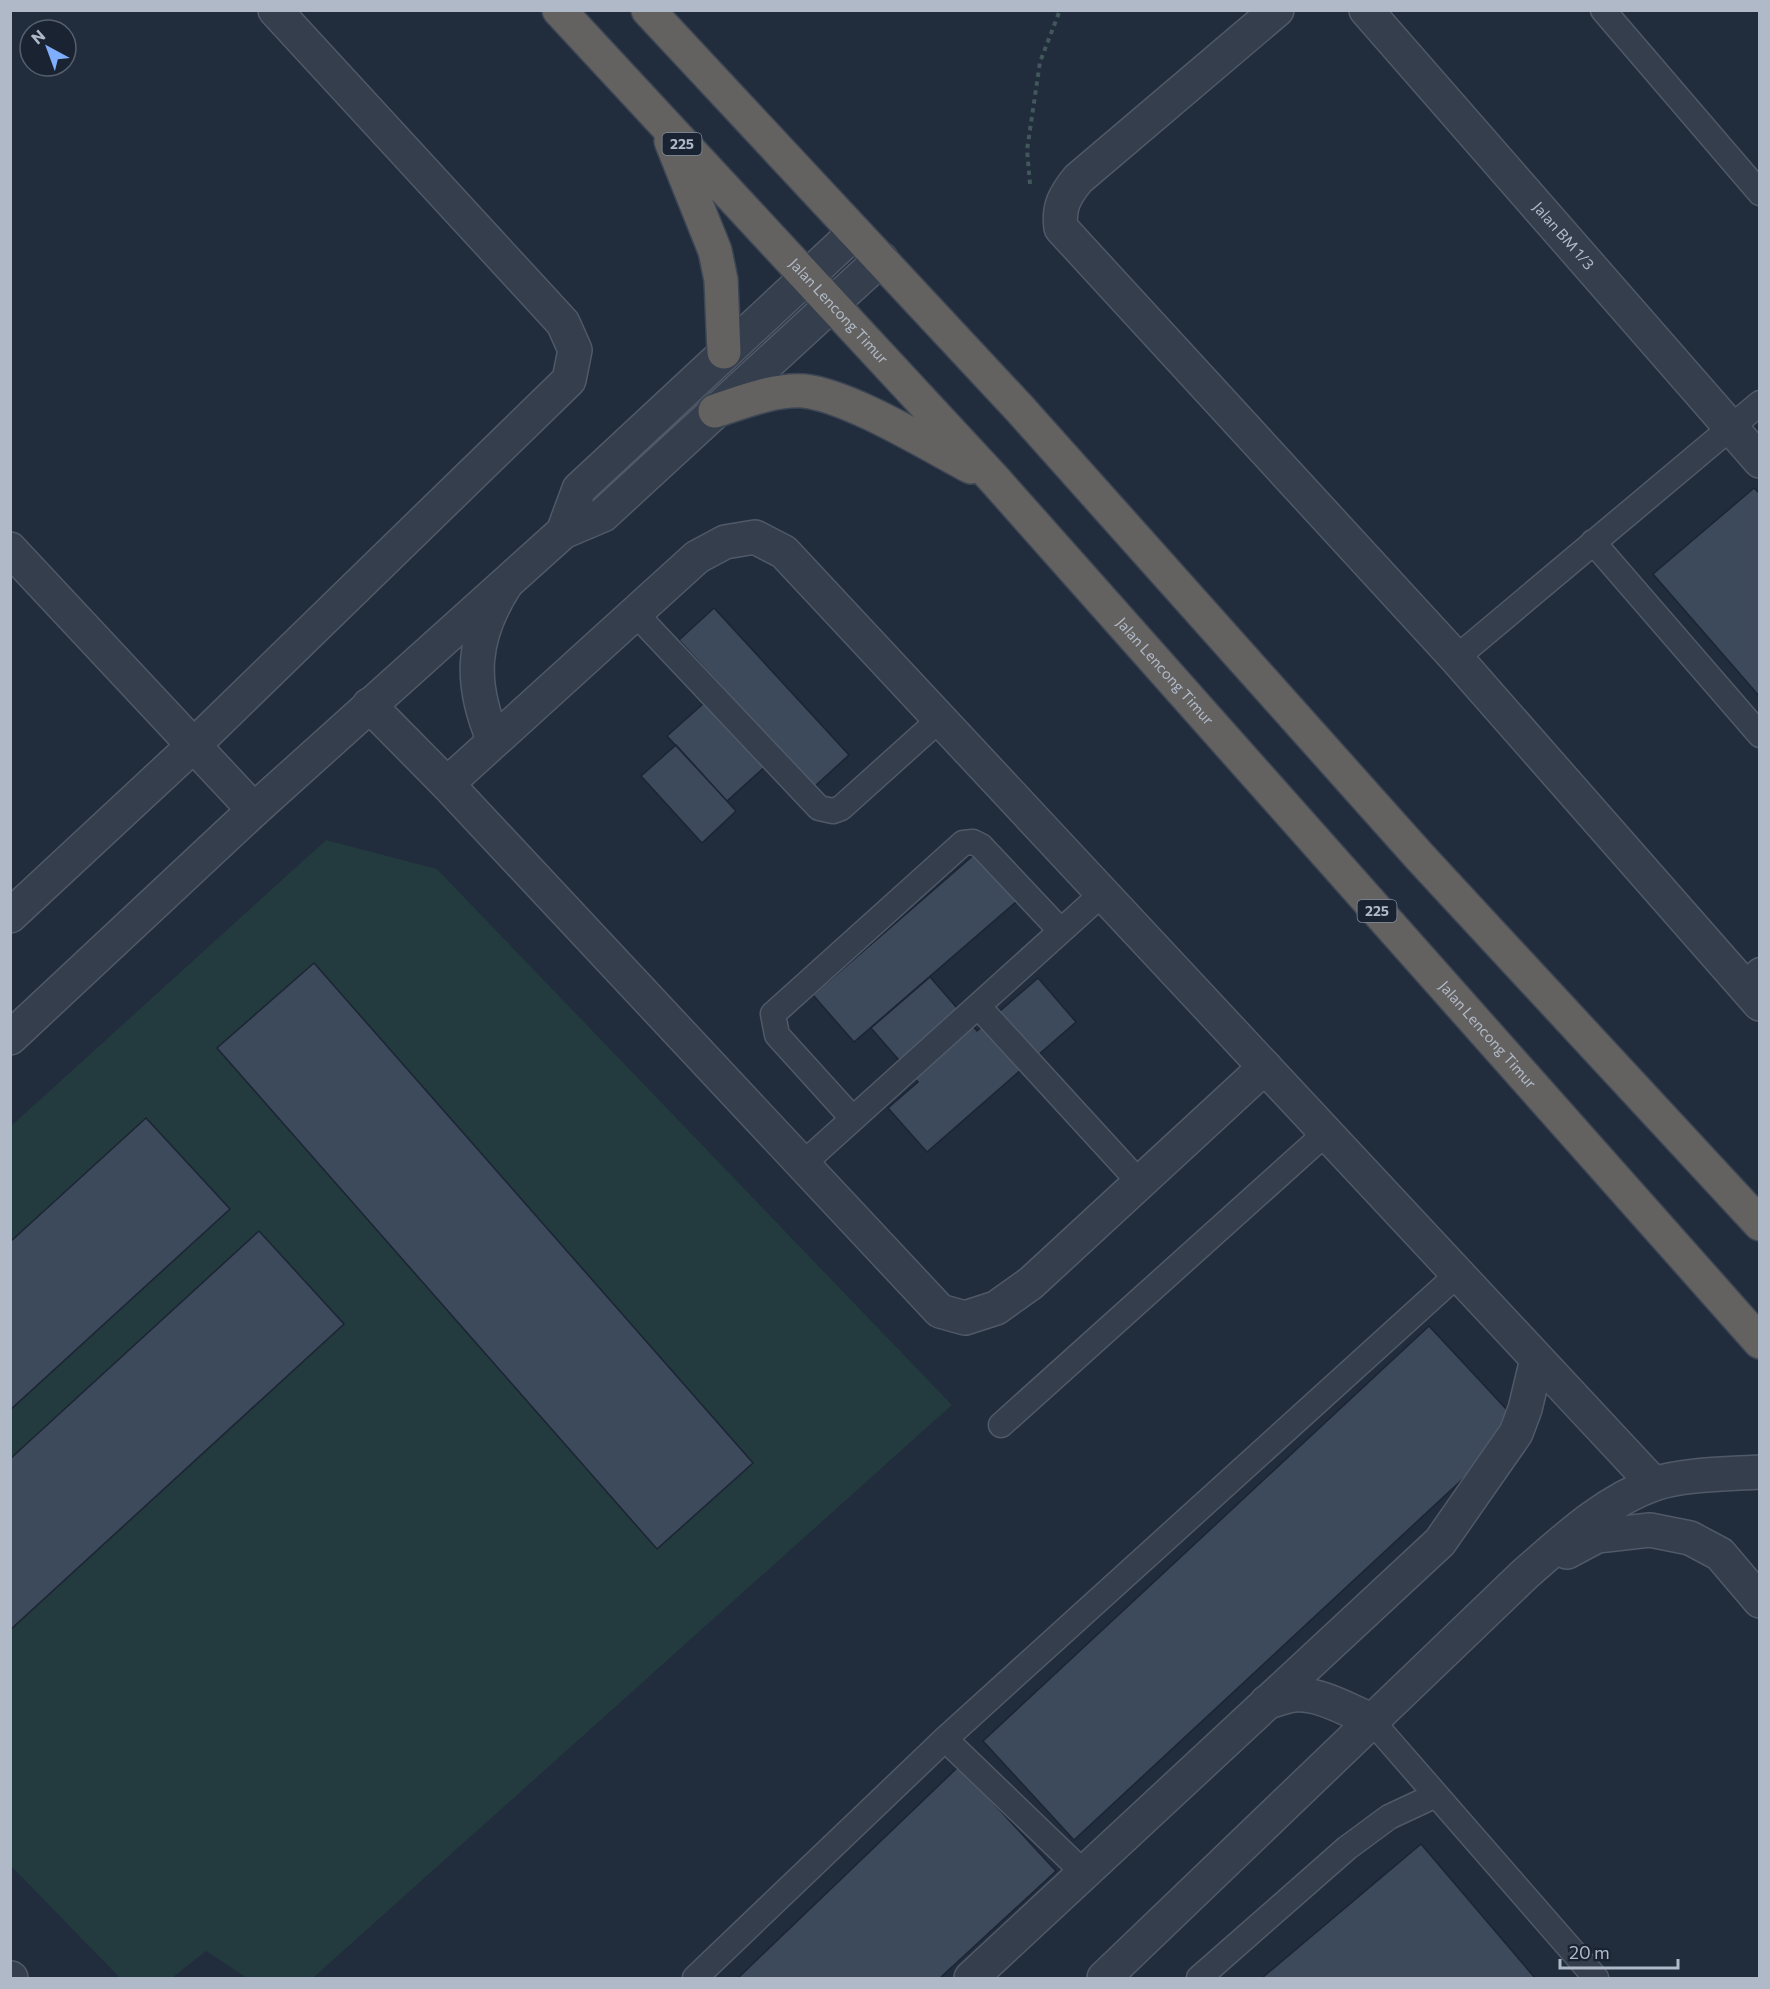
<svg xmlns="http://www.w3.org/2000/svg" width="1770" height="1989" viewBox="0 0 1770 1989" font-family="Commissioner,sans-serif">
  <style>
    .green { fill: #233a3e }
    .building { fill: #3d4a5c; stroke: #1c2533; stroke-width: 1.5 }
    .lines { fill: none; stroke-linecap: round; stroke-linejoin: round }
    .service-casing { stroke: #505967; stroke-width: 27 }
    .minor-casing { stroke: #505967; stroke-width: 36 }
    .tertiary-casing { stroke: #505967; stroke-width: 36 }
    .trunk-casing { stroke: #3d4654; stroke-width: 36 }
    .path { stroke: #41575b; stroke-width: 4; stroke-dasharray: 4.5 4.5; stroke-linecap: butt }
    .service { stroke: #353e4d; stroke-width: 24 }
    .minor { stroke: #353e4d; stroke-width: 33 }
    .tertiary { stroke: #353e4d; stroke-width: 33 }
    .trunk { stroke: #636260; stroke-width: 33 }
    .labels { text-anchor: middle; stroke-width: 4.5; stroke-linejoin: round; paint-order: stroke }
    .shield { fill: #1a2331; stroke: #838c9b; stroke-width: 1.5 }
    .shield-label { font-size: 14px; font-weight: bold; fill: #b0b9c8 }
    .street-label { font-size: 15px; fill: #b0b9c8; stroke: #1a2331 }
  </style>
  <rect width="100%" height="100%" fill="#212c3d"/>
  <!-- green -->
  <path class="green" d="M 326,840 L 437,869 L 952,1405 L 313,1978 L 247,1978 L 206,1951 L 172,1978 L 120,1978 L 11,1866 L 11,1126 Z"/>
  <!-- building -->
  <path class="building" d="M 1754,488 L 1760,494 L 1760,697 L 1653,574 Z
    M 714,608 L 849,755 L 814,787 L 781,752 L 727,801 L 667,736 L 722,687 L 679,640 Z
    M 676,745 L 736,811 L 702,843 L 641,776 Z
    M 976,853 L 1017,901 L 854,1042 L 813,995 Z
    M 314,963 L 753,1463 L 657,1549 L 217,1048 Z
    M 930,977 L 977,1031 L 1038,978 L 1076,1022 L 927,1152 L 888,1108 L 918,1082 L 871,1028 Z
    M 146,1118 L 230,1209 L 10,1410 L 10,1242 Z
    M 259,1231 L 344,1324 L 10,1630 L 10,1459 Z
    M 1429,1326 L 1521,1425 L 1074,1840 L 983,1741 Z
    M 959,1766 L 1056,1871 L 940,1978 L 738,1978 Z
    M 1421,1844 L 1535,1978 L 1262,1978 Z"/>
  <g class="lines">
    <!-- service casing -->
    <g class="service-casing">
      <path id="service" d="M 1603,10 L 1760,193
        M 1593,542 L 1760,735
        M 634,612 L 819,808 L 833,811 L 841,808 L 940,719
        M 1456,658 L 1760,403
        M 1742,984 L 1760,970
        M 978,1006 L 1140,1183
        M 853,1119 L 777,1035 L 773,1014 L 963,843 L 973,842 L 981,846 L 1061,931
        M 804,1163 L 1103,893
        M 1001,1425 L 1327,1132
        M 1371,1720 L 1596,1978
        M 945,1739 L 1083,1872
        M 695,1978 L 945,1739 L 1458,1274
        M 1199,1978 L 1347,1848 L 1389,1817 L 1436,1795"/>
    </g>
    <!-- minor casing -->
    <g class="minor-casing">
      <g id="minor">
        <path d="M 1277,10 L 1078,179 C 1065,195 1058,207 1061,228 L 1456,658 L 1760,1004"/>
        <path id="s1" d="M 1366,10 L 1760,461"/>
        <path d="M 10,549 L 254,810"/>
        <path d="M 369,705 L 447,784 L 940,1311 L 965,1318 L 996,1308 L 1031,1283 L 1265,1067"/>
        <path d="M 494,741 C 469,683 471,638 506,584"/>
        <path d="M 447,784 L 697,557 L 725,542 L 755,537 L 784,552 L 1654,1484"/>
        <path d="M 10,916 L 195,744 L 569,380 L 575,350 L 563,323 L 275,10"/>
        <path d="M 1567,1552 L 1597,1536 L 1650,1530 L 1690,1538 L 1720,1554 L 1760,1601"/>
        <path d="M 1267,1702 C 1276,1700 1285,1696 1294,1695 C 1320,1693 1348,1710 1371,1720"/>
        <path d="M 971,1978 L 1440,1542 L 1516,1433 L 1525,1409 L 1537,1359"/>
        <path d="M 1104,1978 L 1525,1574 C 1564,1540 1604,1502 1654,1484 C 1682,1474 1729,1474 1760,1472"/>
      </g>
    </g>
    <!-- tertiary casing -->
    <g class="tertiary-casing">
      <path id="tertiary" d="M 563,532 L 579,489 L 854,233
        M 10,1038 L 254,810 L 563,532 L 603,515 L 881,259
        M 10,1978 L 11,1978"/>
    </g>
    <!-- trunk casing -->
    <g class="trunk-casing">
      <g id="trunk">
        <path id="s2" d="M 559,10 L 994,479 L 1760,1342"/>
        <path d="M 648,10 L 1020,409 L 1420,857 L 1760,1224"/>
        <path d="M 671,141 L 715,251 L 721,280 L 724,352"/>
        <path d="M 715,411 C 743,402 774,389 804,391 C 850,396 929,445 971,467"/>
      </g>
    </g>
    <!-- path -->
    <path class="path" d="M 1030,184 L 1027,150 L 1040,62 L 1060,10"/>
    <!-- service -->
    <use href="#service" class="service"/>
    <!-- minor -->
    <use href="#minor" class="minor"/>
    <!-- tertiary -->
    <use href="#tertiary" class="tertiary"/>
    <!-- trunk -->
    <use href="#trunk" class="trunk"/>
  </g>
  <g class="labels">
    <!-- shield labels -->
    <g class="shield">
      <rect x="662.5" y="133" width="39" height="22" rx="4.5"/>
      <rect x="1357.5" y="900" width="39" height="22" rx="4.5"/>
    </g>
    <g class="shield-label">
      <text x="682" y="149">225</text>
      <text x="1377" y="916">225</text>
    </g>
    <!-- street labels -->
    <g class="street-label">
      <text dy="5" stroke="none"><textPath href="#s1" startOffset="300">Jalan BM 1/3</textPath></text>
      <text dy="5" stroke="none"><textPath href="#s2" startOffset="411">Jalan Lencong Timur</textPath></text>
      <text dy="5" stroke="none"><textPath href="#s2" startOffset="897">Jalan Lencong Timur</textPath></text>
      <text dy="5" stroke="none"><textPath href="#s2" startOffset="1383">Jalan Lencong Timur</textPath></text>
    </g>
  </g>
  <!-- border -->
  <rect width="1770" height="1989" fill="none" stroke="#b0b9c8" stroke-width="24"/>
  <!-- north arrow -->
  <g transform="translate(48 48) rotate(319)"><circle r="28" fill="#1a2331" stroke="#565f6d" stroke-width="1.5"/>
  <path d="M0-4.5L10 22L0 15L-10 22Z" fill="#80aefe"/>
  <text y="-9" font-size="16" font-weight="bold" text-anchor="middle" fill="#b0b9c8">N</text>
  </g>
  <!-- scale -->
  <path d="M1560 1959v9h118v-9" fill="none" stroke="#b0b9c8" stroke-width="3"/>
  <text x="1569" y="1959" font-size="18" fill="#b0b9c8" stroke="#1a2331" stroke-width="4.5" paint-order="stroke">20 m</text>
</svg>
